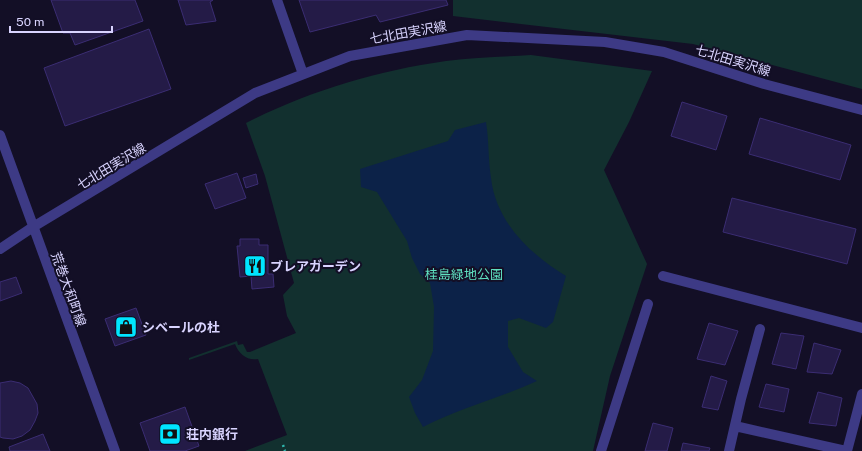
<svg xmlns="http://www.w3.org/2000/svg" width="862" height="451" viewBox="0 0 862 451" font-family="'Public Sans','Noto Sans JP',sans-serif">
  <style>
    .green { fill: #12302f }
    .water { fill: #0c2248 }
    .building { fill: #241b47; stroke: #3b2d73 }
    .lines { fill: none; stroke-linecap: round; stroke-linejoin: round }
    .path { stroke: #2fb8b0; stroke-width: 2.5; stroke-dasharray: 2 3; stroke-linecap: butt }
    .minor { stroke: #3d3a85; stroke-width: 10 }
    .labels { text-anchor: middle; stroke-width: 4; stroke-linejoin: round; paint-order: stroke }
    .street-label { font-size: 13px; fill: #d9d4ff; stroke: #130f26 }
    .poi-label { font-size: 13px; font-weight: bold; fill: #d9d4ff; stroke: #130f26; text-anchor: start }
    .park-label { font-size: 13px; fill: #5fe0c0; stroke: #130f26 }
  </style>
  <rect width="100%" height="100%" fill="#130f26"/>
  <!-- green -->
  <path class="green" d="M 453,0 L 862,0 L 862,89 L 693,44 L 453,16 Z
    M 531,55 L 652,71 L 629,122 L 604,170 L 647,264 L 610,376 L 593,451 L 245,451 L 287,435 L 258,359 C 247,361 239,354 235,344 L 189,360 L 189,358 L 237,341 L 238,345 L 243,344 L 247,352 L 250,352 L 296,333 L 287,316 L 283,295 L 294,283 L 265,176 L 246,123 C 309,91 376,71 446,61 C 474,57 503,57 531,55 Z"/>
  <!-- water -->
  <path class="water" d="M 486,122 C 489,141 488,159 491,178 C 496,222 530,254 566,276 L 553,322 L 546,328 L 519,318 L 508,321 L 508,347 L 523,372 L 537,381 C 500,398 460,408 423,427 L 415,413 L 409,397 L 422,380 L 433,351 L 434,307 L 430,283 L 420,274 L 412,258 L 407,241 L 377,192 L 361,187 L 360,169 L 448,141 L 455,130 Z"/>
  <!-- building -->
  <path class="building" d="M 51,0 L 135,0 L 143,21 L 75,45 L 70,33 L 63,33 Z
    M 178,0 L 213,0 L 210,2 L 216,21 L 186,25 Z
    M 299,0 L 446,0 L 448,5 L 380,22 L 376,15 L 310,32 Z
    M 149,29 L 171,89 L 65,126 L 44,68 Z
    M 682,102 L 727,116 L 716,150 L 671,136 Z
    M 760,118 L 851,145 L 840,180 L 749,154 Z
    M 237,173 L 246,198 L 215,209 L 205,184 Z
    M 256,174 L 258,184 L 246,188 L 243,178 Z
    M 732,198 L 856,229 L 847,264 L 723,232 Z
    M 240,239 L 259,239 L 259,245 L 268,245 L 268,274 L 273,274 L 274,287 L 252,289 L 251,276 L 240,277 L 237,246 L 240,246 Z
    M 16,277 L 22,293 L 0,301 L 0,282 Z
    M 136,308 L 146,335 L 115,346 L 105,319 Z
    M 709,323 L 738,331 L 725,365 L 697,359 Z
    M 781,333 L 804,336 L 796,369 L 772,364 Z
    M 814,343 L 841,350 L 832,374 L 807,372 Z
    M 711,376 L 727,381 L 718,410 L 702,407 Z
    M 11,381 L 20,383 L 28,388 L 37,404 L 38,413 L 35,421 L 30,430 L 22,436 L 13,439 L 3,438 L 0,437 L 0,383 Z
    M 766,384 L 789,389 L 784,412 L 759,407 Z
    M 818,392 L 842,398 L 836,426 L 809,423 Z
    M 185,407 L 199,446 L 185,451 L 150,451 L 140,423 Z
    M 653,423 L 673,428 L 667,451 L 645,451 Z
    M 43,434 L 50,451 L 10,451 L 9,447 Z
    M 683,443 L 710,448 L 709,451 L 681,451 Z"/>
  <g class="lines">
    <!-- path -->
    <path class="path" d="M 283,445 L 285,451"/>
    <!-- minor -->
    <path class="minor" d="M 277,0 L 303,74
      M 0,135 L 115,451
      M 0,249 L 33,227 L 255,93 L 350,56 L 467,35 L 605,42 L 664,52 L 764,84 L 862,110
      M 663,276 L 862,328
      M 735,426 L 846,451
      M 601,451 L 648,304
      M 729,451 L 741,399 L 760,329
      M 847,451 L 862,394"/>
  </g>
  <!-- icons -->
  <defs>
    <g id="restaurant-square" transform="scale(1.15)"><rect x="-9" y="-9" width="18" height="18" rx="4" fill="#00e5ff" stroke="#130f26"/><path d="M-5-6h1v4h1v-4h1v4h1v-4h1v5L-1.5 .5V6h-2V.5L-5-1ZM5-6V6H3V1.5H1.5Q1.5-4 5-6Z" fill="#111"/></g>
    <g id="shop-square" transform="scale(1.15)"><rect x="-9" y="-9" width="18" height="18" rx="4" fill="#00e5ff" stroke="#130f26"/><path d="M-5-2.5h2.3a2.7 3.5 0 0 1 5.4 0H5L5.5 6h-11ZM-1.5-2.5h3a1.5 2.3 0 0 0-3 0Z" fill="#111"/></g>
    <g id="bank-square" transform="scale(1.15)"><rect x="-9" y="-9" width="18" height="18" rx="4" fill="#00e5ff" stroke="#130f26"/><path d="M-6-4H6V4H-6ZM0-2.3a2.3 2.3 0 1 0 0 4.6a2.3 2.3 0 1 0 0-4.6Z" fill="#111"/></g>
  </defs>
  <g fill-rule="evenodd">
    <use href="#restaurant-square" x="255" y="266"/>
    <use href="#shop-square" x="126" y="327"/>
    <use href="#bank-square" x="170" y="434"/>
  </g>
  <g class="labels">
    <!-- street labels -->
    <g class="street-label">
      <text transform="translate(408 32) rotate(-10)" y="5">七北田実沢線</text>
      <text transform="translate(733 60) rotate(17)" y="5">七北田実沢線</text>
      <text transform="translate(111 166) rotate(-31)" y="5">七北田実沢線</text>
      <text transform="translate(69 289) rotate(70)" y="5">荒巻大和町線</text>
    </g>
    <!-- poi labels -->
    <g class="poi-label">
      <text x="270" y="271">ブレアガーデン</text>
      <text x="142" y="332">シベールの杜</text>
      <text x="186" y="439">荘内銀行</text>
    </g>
    <!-- park labels -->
    <g class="park-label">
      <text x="464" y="279">桂島緑地公園</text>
    </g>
  </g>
  <!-- scale -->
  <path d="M10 26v6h102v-6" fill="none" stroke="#d9d4ff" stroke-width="2"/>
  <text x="16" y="26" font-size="12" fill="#d9d4ff" stroke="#130f26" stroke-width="3" paint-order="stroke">50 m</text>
</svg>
